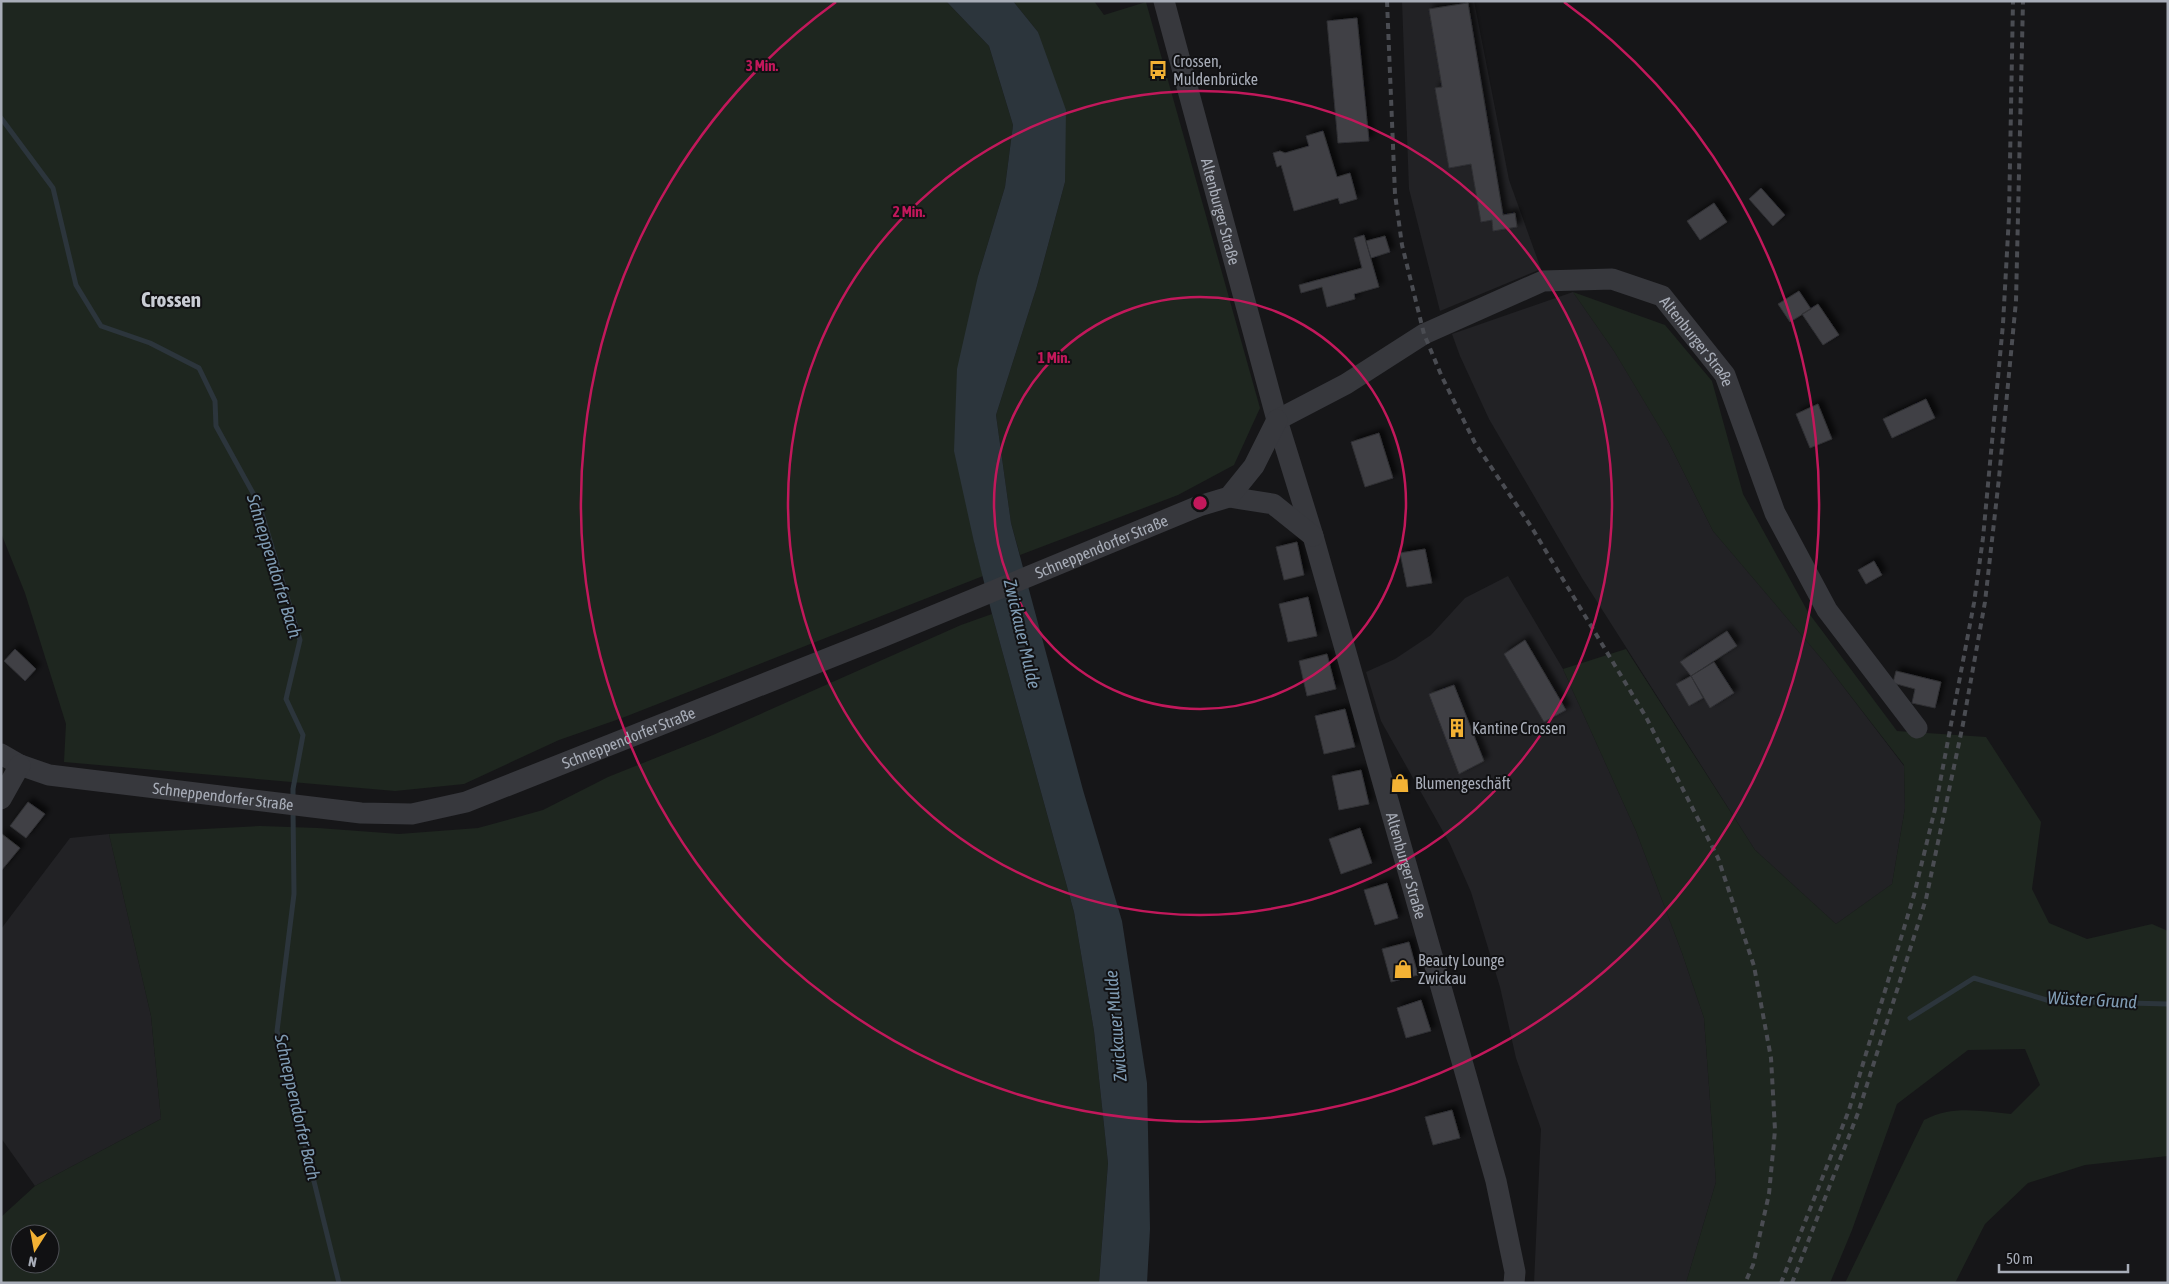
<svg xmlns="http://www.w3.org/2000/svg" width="2169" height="1284" viewBox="0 0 2169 1284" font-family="'Asap Condensed',sans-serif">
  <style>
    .built { fill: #222225 }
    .green { fill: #1e261f; fill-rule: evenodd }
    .water { fill: #2c353c }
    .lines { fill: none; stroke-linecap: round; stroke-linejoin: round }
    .stream { stroke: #2c353c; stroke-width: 5 }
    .building { fill: #404145; stroke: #303034; filter: url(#shadow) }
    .minor { stroke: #37383d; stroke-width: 21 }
    .rail { stroke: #4a4c52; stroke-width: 4; stroke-dasharray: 6 5; stroke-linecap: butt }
    .ring { fill: none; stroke: #c2185b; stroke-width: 2.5 }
    .labels { text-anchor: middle; stroke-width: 4; stroke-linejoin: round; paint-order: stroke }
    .poi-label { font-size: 16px; fill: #a8adb8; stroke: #111113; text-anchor: start }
    .street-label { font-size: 16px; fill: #a8adb8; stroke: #111113 }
    .water-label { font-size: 18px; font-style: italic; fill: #7f9bb3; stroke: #111113 }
    .district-label { font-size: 21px; font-weight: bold; fill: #c9ccd4; stroke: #111113 }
    .centre { fill: #c2185b; stroke: #111113; stroke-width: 2.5 }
    .ring-label { font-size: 15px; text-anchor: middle; font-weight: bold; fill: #c2185b; stroke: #111113; stroke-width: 4; stroke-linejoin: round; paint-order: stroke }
  </style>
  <defs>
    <filter id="shadow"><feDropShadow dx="4.5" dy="-4.5" stdDeviation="2.5" flood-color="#0009"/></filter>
  </defs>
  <rect width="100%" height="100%" fill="#161618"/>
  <!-- built -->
  <path class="built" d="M 1402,1 L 1474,1 L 1509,180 L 1541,269 L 1440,311 L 1409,189 Z
    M 1573,292 L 1614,351 L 1668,441 L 1713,531 L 1826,664 L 1904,766 L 1905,808 L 1892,884 L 1836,924 L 1755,850 L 1582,578 L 1489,419 L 1460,356 L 1452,334 Z
    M 1508,576 L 1563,669 L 1636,831 L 1682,953 L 1704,1018 L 1716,1182 L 1686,1283 L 1534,1283 L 1541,1129 L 1516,1058 L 1500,987 L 1471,892 L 1450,844 L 1381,721 L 1366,672 L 1395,659 L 1431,635 L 1465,598 Z
    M 109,834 L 151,1016 L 161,1119 L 35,1186 L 1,1138 L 1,929 L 70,838 Z"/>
  <!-- green -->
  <path class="green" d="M 1,1 L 946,1 L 989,46 L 1013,125 L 1005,187 L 978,276 L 974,542 L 983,576 L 622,718 L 559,740 L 464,784 L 395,791 L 64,762 L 66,724 L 25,593 L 1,533 Z
    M 1013,1 L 1094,1 L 1104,15 L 1146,2 L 1260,408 L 1234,465 L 1178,495 L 1020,555 L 1011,523 L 996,415 L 1037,286 L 1065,182 L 1038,32 Z
    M 1573,292 L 1665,325 L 1712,381 L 1743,494 L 1808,612 L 1897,731 L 1986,737 L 2041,822 L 2032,889 L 2049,923 L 2087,939 L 2152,924 L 2168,931 L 2168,1156 L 2085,1165 L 2028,1183 L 1985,1224 L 1955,1283 L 1845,1283 L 1924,1120 C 1953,1105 1979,1111 2011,1114 L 2040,1085 L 2025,1049 L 1968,1050 L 1897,1104 L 1852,1230 L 1830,1283 L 1686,1283 L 1716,1182 L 1704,1018 L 1682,953 L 1636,831 L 1563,669 L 1626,649 L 1755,850 L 1836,924 L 1892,884 L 1905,808 L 1904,765 L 1826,664 L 1713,531 L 1668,441 L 1614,351 Z
    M 992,614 L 1074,912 L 1094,1031 L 1108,1163 L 1099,1283 L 1,1283 L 1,1217 L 35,1186 L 161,1119 L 151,1016 L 109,834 L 260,826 L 318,828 L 399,834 L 478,828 L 543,810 L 608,777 L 713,735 L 961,625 ZM 20,1234 L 50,1234 L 50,1264 L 20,1264 Z"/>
  <!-- water -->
  <path class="water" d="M 946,1 L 1013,1 L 1038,32 L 1066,110 L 1065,182 L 1037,286 L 996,415 L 1011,523 L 1083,790 L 1122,921 L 1147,1083 L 1150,1229 L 1147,1283 L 1099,1283 L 1108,1163 L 1094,1031 L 1074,912 L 992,614 L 974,542 L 954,451 L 957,369 L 978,276 L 1005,187 L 1013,125 L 989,46 Z"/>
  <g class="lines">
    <!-- stream -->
    <path class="stream" d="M 1,118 L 53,188 L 76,285 L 101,326 L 150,343 L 199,368 L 215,401 L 216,426 L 259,504 L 300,640 L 286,699 L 303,735 L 293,789 L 293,799
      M 293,810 L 294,894 L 277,1031 L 339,1283
      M 1910,1018 L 1974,978 L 2050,1001 L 2168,1004"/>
  </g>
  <!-- building -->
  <path class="building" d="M 1468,3 L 1503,215 L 1515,213 L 1517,227 L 1493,231 L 1492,220 L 1481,222 L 1471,164 L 1449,168 L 1435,88 L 1442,87 L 1429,9 Z
    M 1357,18 L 1369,141 L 1338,143 L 1327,21 Z
    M 1323,131 L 1337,177 L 1350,173 L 1357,199 L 1340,204 L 1338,198 L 1294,211 L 1281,165 L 1277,167 L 1273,153 L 1280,151 L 1285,153 L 1309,146 L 1306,136 Z
    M 1761,188 L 1785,215 L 1773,226 L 1749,199 Z
    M 1714,203 L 1727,222 L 1700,240 L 1687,221 Z
    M 1364,235 L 1379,287 L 1354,294 L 1355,299 L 1327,307 L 1322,287 L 1301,293 L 1299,285 L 1362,268 L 1354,238 Z
    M 1385,236 L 1390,252 L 1371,258 L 1366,241 Z
    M 1799,291 L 1811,309 L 1790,322 L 1778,304 Z
    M 1818,304 L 1839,335 L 1823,345 L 1802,314 Z
    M 1926,399 L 1935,418 L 1892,438 L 1883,419 Z
    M 1818,404 L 1832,439 L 1810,448 L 1796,414 Z
    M 1379,433 L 1393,478 L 1365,487 L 1351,442 Z
    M 1297,542 L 1304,575 L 1284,580 L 1276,547 Z
    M 1425,549 L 1432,583 L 1407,587 L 1400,553 Z
    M 1874,561 L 1882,575 L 1866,584 L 1858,570 Z
    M 1308,597 L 1317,636 L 1288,642 L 1279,604 Z
    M 1727,631 L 1737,646 L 1691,676 L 1680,662 Z
    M 1525,640 L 1566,710 L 1544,722 L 1504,654 Z
    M 15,649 L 36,669 L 25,681 L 4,661 Z
    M 1327,654 L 1336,689 L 1307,696 L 1299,661 Z
    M 1714,662 L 1734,693 L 1710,708 L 1691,676 Z
    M 1896,671 L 1941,682 L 1935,708 L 1912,703 L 1915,689 L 1893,683 Z
    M 1691,676 L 1703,698 L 1689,706 L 1676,684 Z
    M 1454,685 L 1484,761 L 1459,774 L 1429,694 Z
    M 1345,709 L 1355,747 L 1324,754 L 1315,716 Z
    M 1361,770 L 1369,804 L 1339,810 L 1332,776 Z
    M 1402,776 L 1405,788 L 1397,791 L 1394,778 Z
    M 28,802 L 45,814 L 26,838 L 10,826 Z
    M 1360,828 L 1372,863 L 1341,874 L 1329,839 Z
    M 2,834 L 20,848 L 1,871 L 1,835 Z
    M 1387,883 L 1398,918 L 1375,925 L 1364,890 Z
    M 1409,942 L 1418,975 L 1391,982 L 1382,949 Z
    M 1421,1000 L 1431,1031 L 1406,1038 L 1397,1008 Z
    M 1452,1110 L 1460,1138 L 1433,1145 L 1425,1117 Z"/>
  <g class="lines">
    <!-- minor -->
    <g class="minor">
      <path id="s1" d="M 1164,1 L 1277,420 L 1313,536 L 1496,1181 L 1515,1272 L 1514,1283"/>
      <path id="s2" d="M 1277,420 L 1346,384 L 1424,334 L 1543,281 L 1612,279 L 1662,296 L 1725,375 L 1775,513 L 1827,610 L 1917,728"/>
      <path d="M 1229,497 L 1273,504 L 1313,536"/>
      <path id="s3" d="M 1,754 L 20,765 L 49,775 L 361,813 L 412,814 L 466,802 L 882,637 L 1199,506 L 1229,497 L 1254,466 L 1277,420"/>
      <path d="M 1,799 L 20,765"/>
    </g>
    <!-- rail -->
    <path class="rail" d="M 1387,1 L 1395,194 L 1402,245 L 1424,334 L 1442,377 L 1475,443 L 1532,528 L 1646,717 L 1718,858 L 1754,966 L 1771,1058 L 1775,1130 L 1769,1194 L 1753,1265 L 1745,1283
      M 1781,1283 L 1849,1110 L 1914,895 L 1935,809 L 1974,603 L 1983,538 L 2003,324 L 2009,216 L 2013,1
      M 1792,1283 L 1858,1113 L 1926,899 L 1963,724 L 1985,602 L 1999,478 L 2016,301 L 2023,1"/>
  </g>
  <!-- distance rings -->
  <g class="ring">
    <circle cx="1200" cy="503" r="206"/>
    <circle cx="1200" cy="503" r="412"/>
    <path d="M1564 2A619 619 0 1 1 836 2"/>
  </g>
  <!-- icons -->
  <defs>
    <g id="bus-bare" transform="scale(1.5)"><path d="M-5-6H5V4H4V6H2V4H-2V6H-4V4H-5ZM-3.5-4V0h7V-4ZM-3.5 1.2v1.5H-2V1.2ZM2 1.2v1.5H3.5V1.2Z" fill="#f2b134" stroke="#111113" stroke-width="2.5" paint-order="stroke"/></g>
    <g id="building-bare" transform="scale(1.5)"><path d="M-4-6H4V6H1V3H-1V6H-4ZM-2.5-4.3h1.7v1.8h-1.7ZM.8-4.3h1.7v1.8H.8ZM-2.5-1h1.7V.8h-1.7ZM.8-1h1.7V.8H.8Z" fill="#f2b134" stroke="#111113" stroke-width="2.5" paint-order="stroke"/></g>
    <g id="shop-bare" transform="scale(1.5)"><path d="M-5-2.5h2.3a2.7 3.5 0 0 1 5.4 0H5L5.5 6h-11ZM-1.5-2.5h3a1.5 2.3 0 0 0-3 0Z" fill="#f2b134" stroke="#111113" stroke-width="2.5" paint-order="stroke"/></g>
  </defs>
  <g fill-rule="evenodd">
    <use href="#bus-bare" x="1158" y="70"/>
    <use href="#building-bare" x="1457" y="728"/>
    <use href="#shop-bare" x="1400" y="783"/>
    <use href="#shop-bare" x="1403" y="969"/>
  </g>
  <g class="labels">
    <!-- poi labels -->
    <g class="poi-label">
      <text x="1173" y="67">Crossen,<tspan x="1173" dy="18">Muldenbrücke</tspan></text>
      <text x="1472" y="734">Kantine Crossen</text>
      <text x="1415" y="789">Blumengeschäft</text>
      <text x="1418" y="966">Beauty Lounge<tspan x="1418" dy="18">Zwickau</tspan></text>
    </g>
    <!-- street labels -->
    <g class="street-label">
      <text dy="6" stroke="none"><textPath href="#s1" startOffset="218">Altenburger Straße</textPath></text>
      <text dy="6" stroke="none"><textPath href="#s2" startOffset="480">Altenburger Straße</textPath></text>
      <text dy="6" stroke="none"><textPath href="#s3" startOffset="1158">Schneppendorfer Straße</textPath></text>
      <text dy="6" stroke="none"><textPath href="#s3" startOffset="648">Schneppendorfer Straße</textPath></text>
      <text dy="6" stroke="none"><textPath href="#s3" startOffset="228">Schneppendorfer Straße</textPath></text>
      <text dy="6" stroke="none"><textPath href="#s1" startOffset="898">Altenburger Straße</textPath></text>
    </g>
    <!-- water labels -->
    <g class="water-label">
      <text transform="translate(274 566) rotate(73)" y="6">Schneppendorfer Bach</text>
      <text transform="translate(1022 634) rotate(77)" y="6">Zwickauer Mulde</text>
      <text transform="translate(2092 1000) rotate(3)" y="6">Wüster Grund</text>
      <text transform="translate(1116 1026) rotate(-95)" y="6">Zwickauer Mulde</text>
      <text transform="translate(297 1107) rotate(77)" y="6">Schneppendorfer Bach</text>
    </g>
    <!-- district labels -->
    <g class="district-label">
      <text x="171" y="307">Crossen</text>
    </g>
  </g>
  <circle cx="1200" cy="503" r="8" class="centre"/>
  <g class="ring-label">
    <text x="762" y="71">3 Min.</text>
    <text x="909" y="217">2 Min.</text>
    <text x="1054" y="363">1 Min.</text>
  </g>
  <!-- border -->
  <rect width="2169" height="1284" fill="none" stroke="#a8adb8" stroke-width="5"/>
  <!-- north arrow -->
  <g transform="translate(35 1249) rotate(191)"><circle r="24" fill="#111113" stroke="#4d4f55"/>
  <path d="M0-4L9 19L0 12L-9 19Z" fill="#f2b134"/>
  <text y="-8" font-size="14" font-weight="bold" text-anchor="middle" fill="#a8adb8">N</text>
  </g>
  <!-- scale -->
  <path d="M1999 1264v8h129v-8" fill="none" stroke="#a8adb8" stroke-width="2.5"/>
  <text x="2006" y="1264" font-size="15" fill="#a8adb8" stroke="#111113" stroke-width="4" paint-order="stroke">50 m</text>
</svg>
